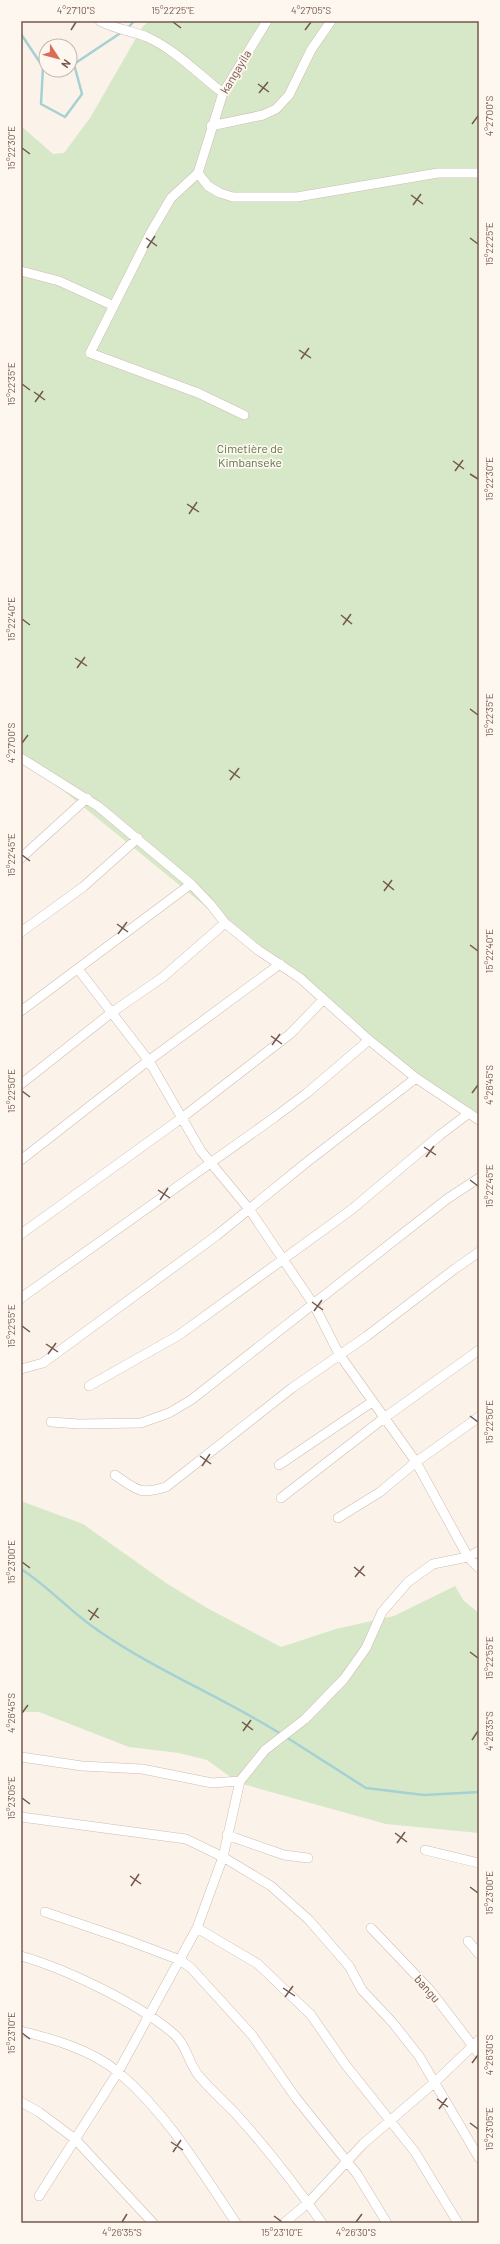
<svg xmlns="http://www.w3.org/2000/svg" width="500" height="2244" viewBox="0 0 500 2244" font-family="Barlow,sans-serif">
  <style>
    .green { fill: #d7e8c8 }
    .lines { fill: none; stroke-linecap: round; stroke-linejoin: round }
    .stream { stroke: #a5d1d4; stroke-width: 2.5 }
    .minor-casing { stroke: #cebcb2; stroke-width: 10 }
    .minor { stroke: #fff; stroke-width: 9 }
    .ticks { fill: none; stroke: #74584e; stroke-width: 1.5 }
    .labels { text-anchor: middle; stroke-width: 3.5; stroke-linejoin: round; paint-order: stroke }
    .street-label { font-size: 12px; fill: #74584e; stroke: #fef7ef }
    .park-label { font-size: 12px; fill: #5a7847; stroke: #fef7ef }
    .neatline { fill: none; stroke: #74584e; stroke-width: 1.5 }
    .ticks-label { font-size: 10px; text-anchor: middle; fill: #74584e }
  </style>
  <rect width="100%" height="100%" fill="#fbf2e9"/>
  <!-- green -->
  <path class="green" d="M 149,21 L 479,21 L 479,1120 L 416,1078 L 21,756 L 21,126 L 53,154 L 64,153 L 90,118 L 143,26 Z
    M 21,1501 L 83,1524 L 166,1583 L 207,1608 L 281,1647 L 336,1629 L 394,1616 L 455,1586 L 464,1601 L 479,1613 L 479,1833 L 386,1824 L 239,1783 L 207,1760 L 179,1753 L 129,1747 L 39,1712 L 21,1712 Z"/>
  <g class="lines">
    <!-- stream -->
    <path class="stream" d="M 128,28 L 134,21
      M 21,34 L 43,67 L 41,104 L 65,117 L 82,94 L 74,64 L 122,32
      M 21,1569 C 46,1585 65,1606 89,1624 C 149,1668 219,1695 281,1734
      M 286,1737 L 366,1788 L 424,1795 L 479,1792"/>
    <!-- minor casing -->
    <g class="minor-casing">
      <path id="minor" d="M 100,21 C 115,29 132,31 147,37 C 176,50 198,74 223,93
        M 211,126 L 263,115 L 276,109 L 289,95 L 311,50 L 331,21
        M 198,173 L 208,186 L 220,193 L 233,197 L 297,197 L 438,173 L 479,173
        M 21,271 L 59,281 L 114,306
        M 244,415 L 198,393 L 90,353 L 151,232 L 171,198 L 198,173 L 223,93 L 267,21
        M 21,758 L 99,807 L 191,884 L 211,905 L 225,923 L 258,950 L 300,978 L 369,1040 L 416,1078 L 479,1120
        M 21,858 L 87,798
        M 21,932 L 83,887 L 138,838
        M 78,969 L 149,1061 L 201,1151 L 249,1209 L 314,1305 L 339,1354 L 416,1462 L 468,1557 L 479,1568
        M 21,1011 L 191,884
        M 21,1084 L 111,1013 L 163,977 L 225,923
        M 21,1160 L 140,1067 L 280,964
        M 21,1234 L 183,1117 L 290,1034 L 323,1000
        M 21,1298 L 275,1117 L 307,1093 L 369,1040
        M 21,1369 L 43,1363 L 216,1236 L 307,1162 L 416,1078
        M 89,1386 L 179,1335 L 351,1210 L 440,1135 L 469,1113
        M 51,1422 L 79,1424 L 141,1423 L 169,1413 L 191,1400 L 447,1199 L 479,1178
        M 279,1465 L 372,1402
        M 115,1475 C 137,1490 139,1495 166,1487 L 292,1388 L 367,1336 L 456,1268 L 479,1252
        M 281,1498 L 384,1418 L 479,1350
        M 338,1518 L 380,1492 L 416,1462 L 479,1417
        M 21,1757 L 82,1766 L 142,1769 L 212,1783 L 240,1781
        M 21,1817 L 186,1839 L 223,1857 L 271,1886 L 309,1920 L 349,1966 L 362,1990 L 393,2023 L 419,2056 L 479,2158
        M 227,1835 L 284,1855 L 308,1858
        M 425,1850 L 479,1863
        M 45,1912 L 127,1940 L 180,1960 L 191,1968 L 252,2035 L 296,2098 L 357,2174 L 387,2223
        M 197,1928 L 258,1964 L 311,2015 L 345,2064 L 415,2152 L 458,2223
        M 371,1928 L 430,1990 L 479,2054
        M 468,1941 L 479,1954
        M 21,1956 C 66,1969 140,2004 175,2035 C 187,2046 188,2063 199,2076 C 210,2089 223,2101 235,2113 C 265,2146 297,2187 322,2223
        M 21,2031 C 53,2039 92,2050 118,2072 C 167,2113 201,2171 236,2223
        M 21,2102 L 39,2112 L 75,2139 L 153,2223
        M 39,2196 L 118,2072 L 197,1928 L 223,1857 L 240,1781 L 265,1750 L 305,1719 L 344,1679 L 366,1648 L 382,1612 L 408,1582 L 433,1564 L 468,1557 L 479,1551
        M 284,2223 L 308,2203 L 363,2144 L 435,2082 L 479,2040"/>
    </g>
    <!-- minor -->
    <use href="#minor" class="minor"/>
  </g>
  <!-- ticks -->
  <path class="ticks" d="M 173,22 L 181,28M 71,30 L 76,22M 305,30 L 311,22M 258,84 L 269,92M 259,93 L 268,82M 472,124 L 478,116M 22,148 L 30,154M 411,195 L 423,204M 413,205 L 421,194M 146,238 L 157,246M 470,238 L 478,244M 147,248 L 155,236M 299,350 L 311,358M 301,359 L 309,348M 22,384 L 30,390M 34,392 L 45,400M 35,402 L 43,391M 453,461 L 464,469M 455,471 L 463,460M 470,474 L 478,479M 187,504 L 199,512M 189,514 L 197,502M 341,615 L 352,624M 22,619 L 30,625M 343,625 L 351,614M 75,658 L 87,666M 77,668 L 85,657M 470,709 L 478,715M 22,743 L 28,735M 229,770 L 240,778M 230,780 L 239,768M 22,855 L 30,861M 383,881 L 394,890M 384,891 L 392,880M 117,924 L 128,932M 118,934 L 127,922M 470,945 L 478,951M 271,1036 L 282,1044M 272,1045 L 280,1034M 22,1091 L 30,1097M 472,1093 L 478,1085M 424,1147 L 436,1155M 426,1157 L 434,1146M 470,1180 L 478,1186M 158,1190 L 170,1198M 160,1200 L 168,1188M 312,1302 L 323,1310M 314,1311 L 322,1300M 22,1326 L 30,1332M 46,1344 L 58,1352M 48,1354 L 56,1343M 470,1416 L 478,1422M 200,1456 L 211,1464M 202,1466 L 210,1454M 22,1562 L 30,1568M 354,1567 L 365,1576M 355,1577 L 364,1566M 88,1610 L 99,1618M 90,1620 L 98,1608M 470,1652 L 478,1658M 22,1713 L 28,1705M 242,1722 L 253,1730M 243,1731 L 251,1720M 472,1740 L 478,1731M 22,1798 L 30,1804M 395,1833 L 407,1842M 397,1843 L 405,1832M 130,1876 L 141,1884M 131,1886 L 139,1874M 470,1887 L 478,1893M 283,1988 L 295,1996M 285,1997 L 293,1986M 22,2033 L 30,2039M 472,2063 L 478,2055M 437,2099 L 448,2107M 439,2109 L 447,2098M 470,2123 L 478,2129M 171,2142 L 183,2150M 173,2152 L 181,2140M 274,2216 L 282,2222M 122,2222 L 127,2214M 356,2222 L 362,2214"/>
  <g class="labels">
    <!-- street labels -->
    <g class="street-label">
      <text transform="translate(236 72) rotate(-59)" y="4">kangayila</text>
      <text transform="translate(427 1989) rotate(49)" y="4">bangu</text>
    </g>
    <!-- park labels -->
    <g class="park-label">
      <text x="250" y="453">Cimetière de<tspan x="250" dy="14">Kimbanseke</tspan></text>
    </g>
  </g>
  <!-- border -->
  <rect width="500" height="2244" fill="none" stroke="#fef7ef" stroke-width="44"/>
  <!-- north arrow -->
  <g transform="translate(58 58) rotate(126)"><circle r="19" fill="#fef7ef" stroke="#c7b7af"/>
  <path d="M0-3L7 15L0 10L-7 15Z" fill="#db6a57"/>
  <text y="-6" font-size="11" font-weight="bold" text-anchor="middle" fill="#74584e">N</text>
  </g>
  <rect x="22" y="22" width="456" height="2200" class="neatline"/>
  <g class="ticks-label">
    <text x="76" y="14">4°27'10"S</text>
    <text x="173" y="14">15°22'25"E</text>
    <text x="311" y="14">4°27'05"S</text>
    <text transform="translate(489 116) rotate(-90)" y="4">4°27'00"S</text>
    <text transform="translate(11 148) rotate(-90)" y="4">15°22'30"E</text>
    <text transform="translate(489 244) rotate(-90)" y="4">15°22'25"E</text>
    <text transform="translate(11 384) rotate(-90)" y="4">15°22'35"E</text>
    <text transform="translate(489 479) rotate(-90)" y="4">15°22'30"E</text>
    <text transform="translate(11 619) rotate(-90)" y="4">15°22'40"E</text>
    <text transform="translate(489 715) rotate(-90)" y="4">15°22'35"E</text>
    <text transform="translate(11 743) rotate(-90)" y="4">4°27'00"S</text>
    <text transform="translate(11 855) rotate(-90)" y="4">15°22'45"E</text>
    <text transform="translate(489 951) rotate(-90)" y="4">15°22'40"E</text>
    <text transform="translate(489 1085) rotate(-90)" y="4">4°26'45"S</text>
    <text transform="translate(11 1091) rotate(-90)" y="4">15°22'50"E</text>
    <text transform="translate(489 1186) rotate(-90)" y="4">15°22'45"E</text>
    <text transform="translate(11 1326) rotate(-90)" y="4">15°22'55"E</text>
    <text transform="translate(489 1422) rotate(-90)" y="4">15°22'50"E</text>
    <text transform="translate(11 1562) rotate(-90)" y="4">15°23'00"E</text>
    <text transform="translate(489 1658) rotate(-90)" y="4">15°22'55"E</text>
    <text transform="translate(11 1713) rotate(-90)" y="4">4°26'45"S</text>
    <text transform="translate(489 1731) rotate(-90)" y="4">4°26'35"S</text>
    <text transform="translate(11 1798) rotate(-90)" y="4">15°23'05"E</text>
    <text transform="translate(489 1893) rotate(-90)" y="4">15°23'00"E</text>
    <text transform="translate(11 2033) rotate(-90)" y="4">15°23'10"E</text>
    <text transform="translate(489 2055) rotate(-90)" y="4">4°26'30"S</text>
    <text transform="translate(489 2129) rotate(-90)" y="4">15°23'05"E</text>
    <text x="122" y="2236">4°26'35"S</text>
    <text x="282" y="2236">15°23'10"E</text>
    <text x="356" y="2236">4°26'30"S</text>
  </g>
</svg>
